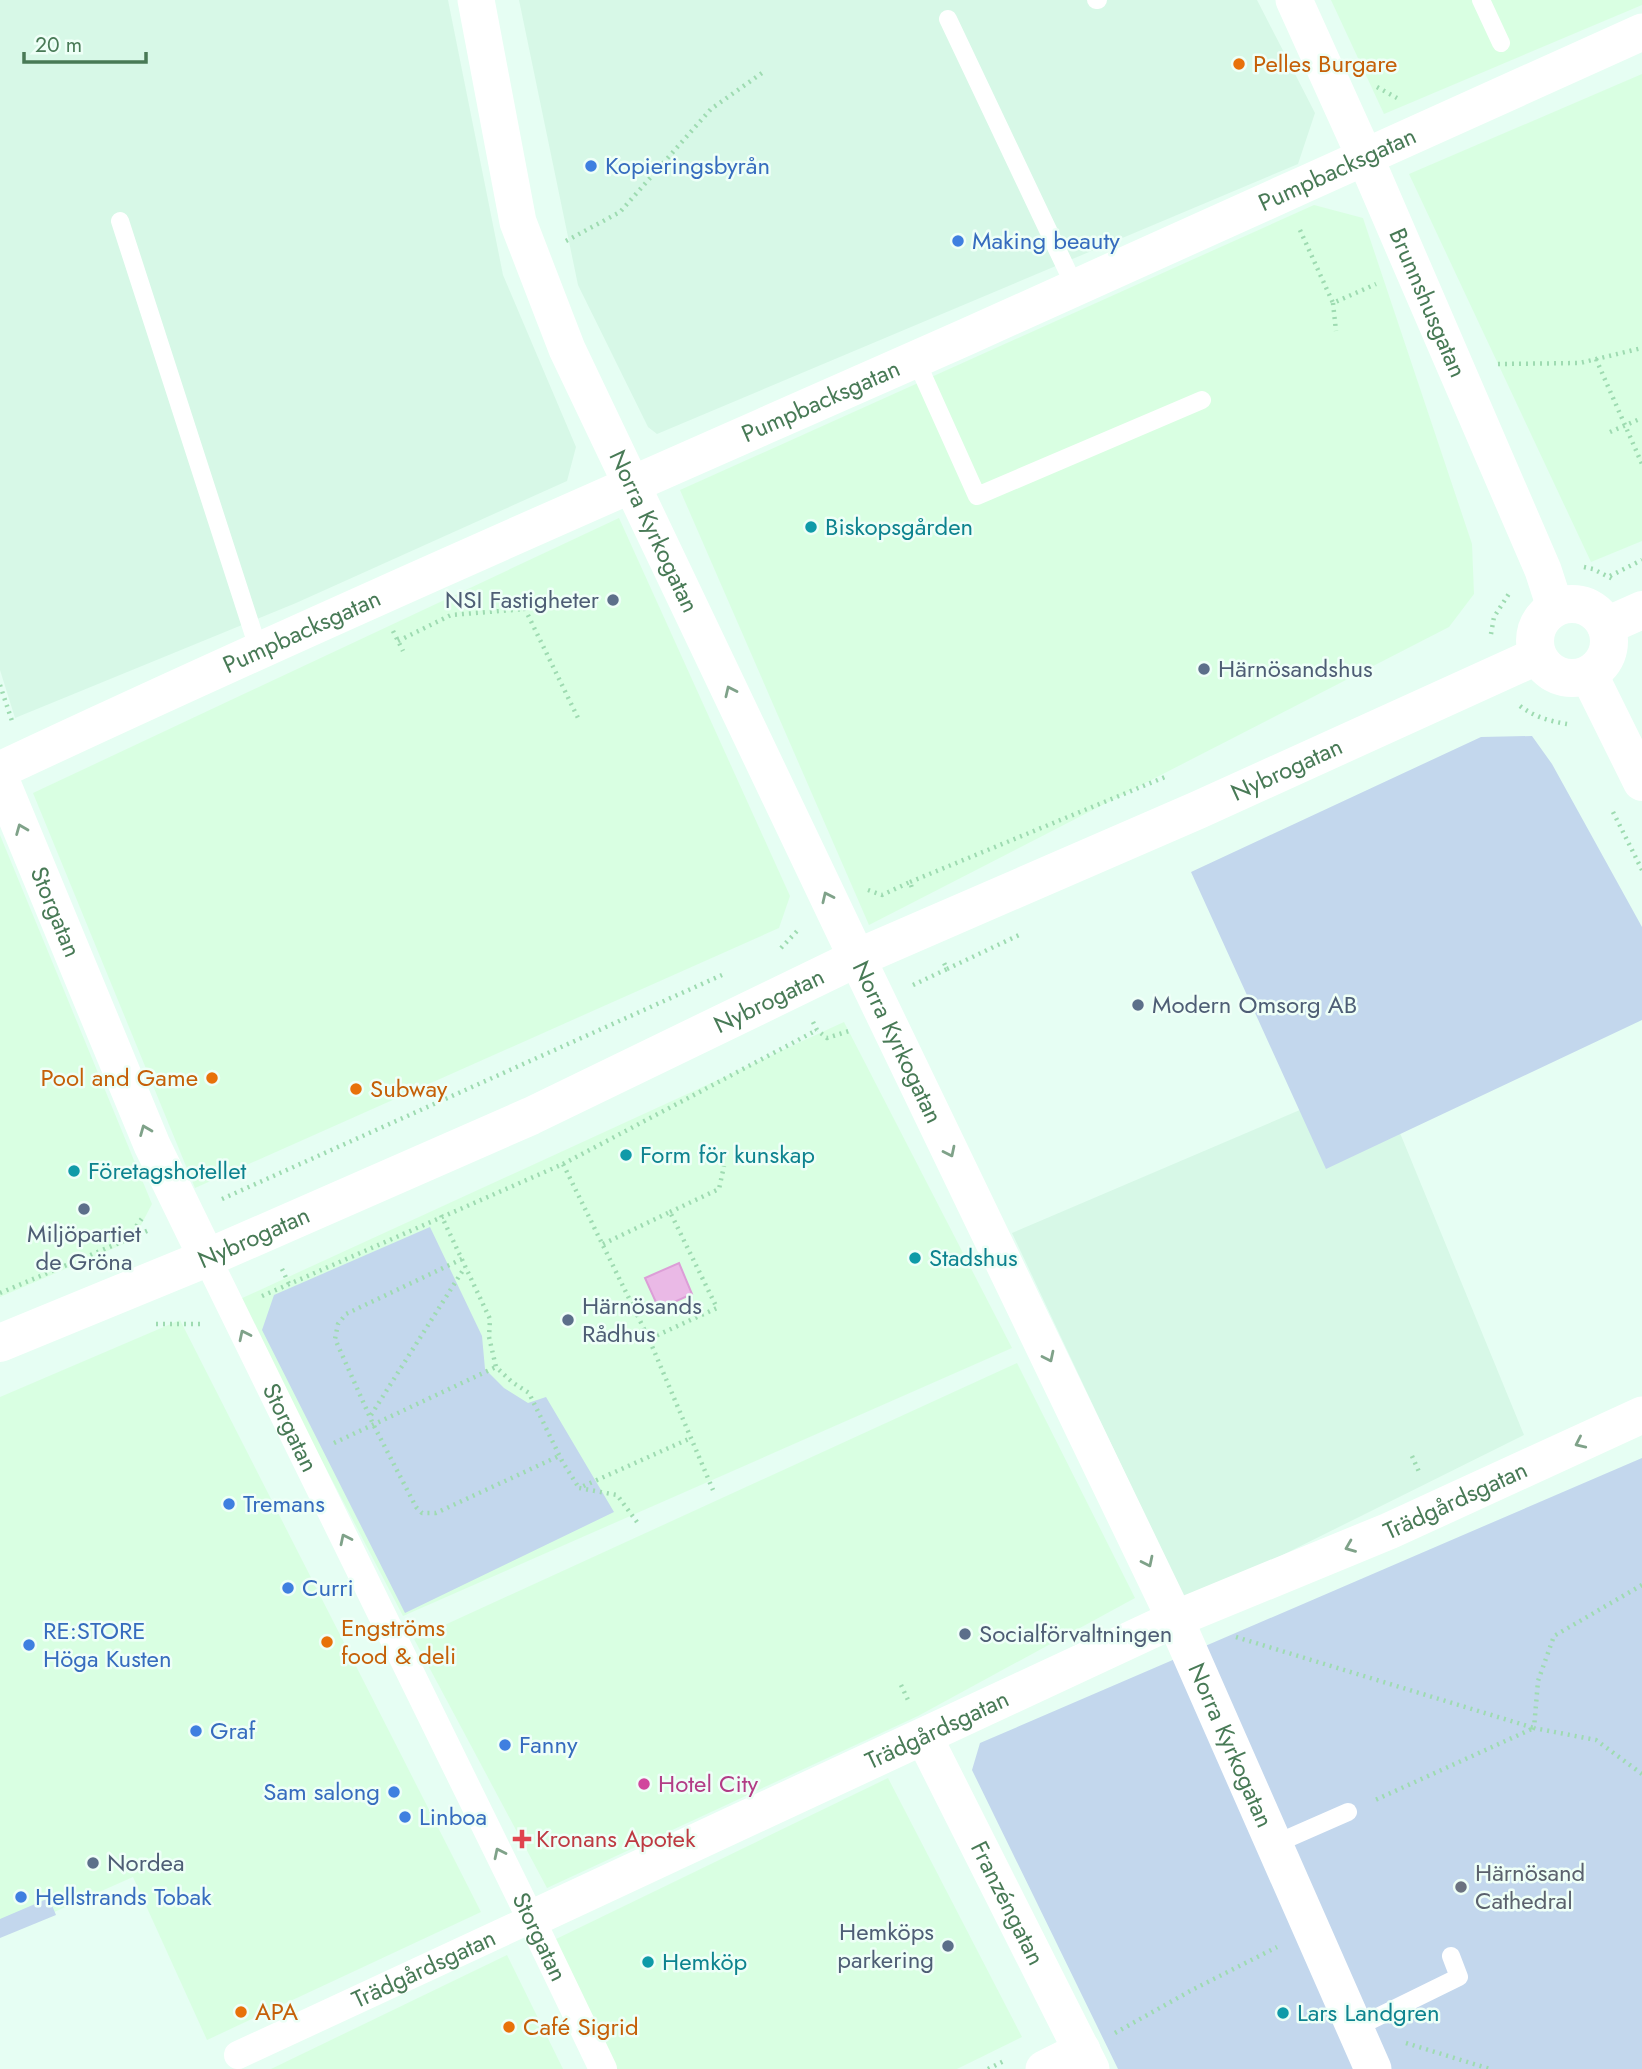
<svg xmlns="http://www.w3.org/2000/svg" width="1642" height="2069" viewBox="0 0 1642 2069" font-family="Jost,sans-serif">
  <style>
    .residential { fill: #d7f8e7 }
    .commercial { fill: #d9ffe2 }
    .green { fill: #c3d7ed }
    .water { fill: #eab9e6; stroke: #dc9ed7; stroke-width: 2 }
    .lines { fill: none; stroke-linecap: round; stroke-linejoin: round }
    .path { stroke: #9edbb1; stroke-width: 4.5; stroke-dasharray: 2 5; stroke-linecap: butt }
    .service { stroke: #fff; stroke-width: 18 }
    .pedestrian { stroke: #fff; stroke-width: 28 }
    .minor { stroke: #fff; stroke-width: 37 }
    .secondary { stroke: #fff; stroke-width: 38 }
    .oneway { stroke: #7fa289 }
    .food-dot { fill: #e8710a; stroke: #eefff7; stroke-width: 2.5 }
    .shop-dot { fill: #3f7fe0; stroke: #eefff7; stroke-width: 2.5 }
    .culture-dot { fill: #0f9aa8; stroke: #eefff7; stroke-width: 2.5 }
    .service-dot { fill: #5c6f8a; stroke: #eefff7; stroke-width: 2.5 }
    .hotel-dot { fill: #d1479c; stroke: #eefff7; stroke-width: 2.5 }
    .health-dot { fill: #e0444e; stroke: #eefff7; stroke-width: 2.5 }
    .worship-dot { fill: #6b7280; stroke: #eefff7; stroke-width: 2.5 }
    .labels { text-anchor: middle; stroke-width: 5; stroke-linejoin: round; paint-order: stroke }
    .food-label { font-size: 24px; fill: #c56008; stroke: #eefff7; text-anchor: start }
    .shop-label { font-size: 24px; fill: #366cbe; stroke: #eefff7; text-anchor: start }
    .street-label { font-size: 24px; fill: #487a56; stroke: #eefff7 }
    .culture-label { font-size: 24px; fill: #0d838f; stroke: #eefff7; text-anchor: start }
    .service-label { font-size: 24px; fill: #4e5e75; stroke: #eefff7; text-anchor: start }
    .hotel-label { font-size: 24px; fill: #b23c85; stroke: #eefff7; text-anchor: start }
    .health-label { font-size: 24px; fill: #be3a42; stroke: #eefff7; text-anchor: start }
    .worship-label { font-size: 24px; fill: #5b616d; stroke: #eefff7; text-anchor: start }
  </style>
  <rect width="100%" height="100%" fill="#e6fef3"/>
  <!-- residential -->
  <path class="residential" d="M 0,0 L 448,0 L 503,275 L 576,447 L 567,481 L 296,603 L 15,718 L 0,670 Z
    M 519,0 L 1257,0 L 1315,113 L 1298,164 L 657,434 L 648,427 L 578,285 Z
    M 1377,1077 L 1524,1435 L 1186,1603 L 1012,1233 Z"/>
  <!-- commercial -->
  <path class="commercial" d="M 1331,0 L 1642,0 L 1642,5 L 1384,114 Z
    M 1642,74 L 1642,541 L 1591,562 L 1409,174 Z
    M 1314,205 L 1363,218 L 1472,544 L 1474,594 L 1449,627 L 869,925 L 680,490 Z
    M 619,518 L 790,896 L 779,928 L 195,1188 L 33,793 Z
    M 0,835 L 152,1204 L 133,1240 L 0,1297 Z
    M 844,1022 L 1012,1348 L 403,1616 L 238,1300 Z
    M 180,1320 L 481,1912 L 207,2040 L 133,1877 L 0,1936 L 0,1397 Z
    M 1017,1363 L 1135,1598 L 918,1716 L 547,1888 L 414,1639 Z
    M 888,1778 L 1022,2037 L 957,2069 L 617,2069 L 554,1940 Z
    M 507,1955 L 563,2069 L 271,2069 Z"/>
  <!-- green -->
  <path class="green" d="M 1532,736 L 1552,764 L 1642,927 L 1642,1020 L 1326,1169 L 1191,872 L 1481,737 Z
    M 430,1227 L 482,1336 L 485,1369 L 504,1388 L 528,1403 L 546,1397 L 614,1512 L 405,1613 L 262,1330 L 274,1295 Z
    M 1642,1458 L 1642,2069 L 1118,2069 L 972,1770 L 980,1743 Z
    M 49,1898 L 56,1915 L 0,1938 L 0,1919 Z"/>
  <!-- water -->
  <path class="water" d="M 679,1263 L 692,1294 L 659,1309 L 645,1278 Z"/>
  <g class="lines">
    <!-- path -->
    <path class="path" d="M 1377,87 L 1397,98
      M 1300,230 L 1333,303 L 1376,284
      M 566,241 L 620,212 L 711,109 L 762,73
      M 1333,303 L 1336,331
      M 1596,359 L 1642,464
      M 1498,364 L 1580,363 L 1642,348
      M 1610,432 L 1642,418
      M 1584,567 L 1593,569 L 1615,580
      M 1610,576 L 1642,560
      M 393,631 L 403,651
      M 1491,634 L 1494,617 L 1510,592
      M 398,641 L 451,615 L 525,609 L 579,720
      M 0,685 L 12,721
      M 1520,706 C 1535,717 1549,721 1567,724
      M 1613,812 L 1642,870
      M 910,882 L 1165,777
      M 868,890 L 882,895 L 910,882 L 913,891
      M 781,948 L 799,929
      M 947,969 L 1019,935
      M 913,985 L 947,969 L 944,963
      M 813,1022 L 817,1030 L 827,1038 L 849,1031
      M 563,1164 L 817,1030
      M 222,1199 L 722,975
      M 670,1212 L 719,1189 L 724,1166
      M 441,1215 L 490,1319 L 489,1337 L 496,1367 L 512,1382 L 529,1393 L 562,1461 L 579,1488
      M 126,1240 L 149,1230
      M 603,1244 L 670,1212 L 717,1308 L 649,1339
      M 462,1259 L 346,1314 L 338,1324 L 335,1339 L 373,1424 L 416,1507 L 422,1513 L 436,1513 L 559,1456
      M 282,1269 L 289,1284
      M 0,1293 L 126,1240 L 143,1217
      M 262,1296 L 563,1164 L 649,1339 L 713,1490
      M 156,1324 L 200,1324
      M 371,1415 L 465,1267
      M 334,1443 L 496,1367
      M 1412,1456 L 1420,1474
      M 637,1522 L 617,1495 L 579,1488 L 691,1438
      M 1642,1585 L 1554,1636 L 1538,1681 L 1534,1728 L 1596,1740 L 1642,1774
      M 1236,1637 L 1534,1728 L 1373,1801
      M 901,1685 L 908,1700
      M 1115,2033 L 1192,1990 L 1277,1947
      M 1406,2043 L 1490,2069
      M 988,2069 L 1006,2060"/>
    <!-- service -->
    <path class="service" d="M 1096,0 L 1098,0
      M 1481,0 L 1501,43
      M 948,19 L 1075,287
      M 120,221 L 259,651
      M 915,358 L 977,496 L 1202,400
      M 1275,1844 L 1348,1812
      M 1355,2028 L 1459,1977 L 1451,1956"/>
    <!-- pedestrian -->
    <g class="pedestrian">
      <path id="s1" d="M 207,1258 L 531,1919 L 603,2069"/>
      <path id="s2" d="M 238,2055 L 531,1919"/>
    </g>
    <!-- minor -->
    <g class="minor">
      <path id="s3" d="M 476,0 L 518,222 L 567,349 L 857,958 L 1175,1619 L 1373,2069"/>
      <path id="s4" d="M 1294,0 L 1364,155 L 1543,570 L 1555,607"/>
      <path id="s5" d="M 0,770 C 320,620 643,480 966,337 C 1192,237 1416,132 1642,32"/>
      <path id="s6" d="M 0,778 L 152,1145 L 207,1258"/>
      <path id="s7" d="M 924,1737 L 1091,2069"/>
      <path id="s8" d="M 531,1919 L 1175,1619 L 1389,1531 L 1642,1415"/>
      <path d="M 1044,2069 L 1082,2050"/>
    </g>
    <!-- secondary -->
    <g class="secondary">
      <circle cx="1572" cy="641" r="37"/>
      <path d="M 1606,626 L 1642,610"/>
      <path d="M 1589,675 L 1642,782"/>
      <path id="s9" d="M 0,1343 L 207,1258 L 531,1116 L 857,958 L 1198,810 L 1537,656"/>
    </g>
  </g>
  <!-- one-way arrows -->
  <defs><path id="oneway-chevron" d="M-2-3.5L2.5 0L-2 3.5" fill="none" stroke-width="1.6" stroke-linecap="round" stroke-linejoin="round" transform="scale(1.75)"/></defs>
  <g class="oneway">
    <use href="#oneway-chevron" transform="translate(730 691) rotate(-115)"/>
    <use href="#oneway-chevron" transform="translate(21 829) rotate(-112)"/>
    <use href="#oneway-chevron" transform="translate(827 897) rotate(-115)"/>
    <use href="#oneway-chevron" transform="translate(145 1130) rotate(-112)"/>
    <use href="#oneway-chevron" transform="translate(950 1152) rotate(64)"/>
    <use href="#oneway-chevron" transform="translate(244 1335) rotate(-116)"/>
    <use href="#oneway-chevron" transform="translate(1049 1357) rotate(64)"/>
    <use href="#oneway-chevron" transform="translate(1580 1443) rotate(155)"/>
    <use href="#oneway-chevron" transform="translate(345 1539) rotate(-116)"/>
    <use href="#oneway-chevron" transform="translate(1350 1547) rotate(158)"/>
    <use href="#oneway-chevron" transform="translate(1148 1562) rotate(64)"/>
    <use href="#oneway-chevron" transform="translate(499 1853) rotate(-116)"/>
  </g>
  <!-- markers -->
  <g class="food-dot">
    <circle cx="1239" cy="64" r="7"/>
    <circle cx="212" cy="1078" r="7"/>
    <circle cx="356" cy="1089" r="7"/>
    <circle cx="327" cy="1642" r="7"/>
    <circle cx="241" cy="2012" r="7"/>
    <circle cx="509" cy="2027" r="7"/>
  </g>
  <g class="shop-dot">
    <circle cx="591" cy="166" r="7"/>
    <circle cx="958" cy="241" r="7"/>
    <circle cx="229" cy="1504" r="7"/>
    <circle cx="288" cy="1588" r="7"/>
    <circle cx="29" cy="1645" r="7"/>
    <circle cx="196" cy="1731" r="7"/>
    <circle cx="505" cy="1745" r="7"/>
    <circle cx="394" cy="1792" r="7"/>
    <circle cx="405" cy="1817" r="7"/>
    <circle cx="21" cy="1897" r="7"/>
  </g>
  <g class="culture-dot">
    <circle cx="811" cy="527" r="7"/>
    <circle cx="626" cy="1155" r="7"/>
    <circle cx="74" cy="1171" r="7"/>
    <circle cx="915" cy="1258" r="7"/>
    <circle cx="648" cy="1962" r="7"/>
    <circle cx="1283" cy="2013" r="7"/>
  </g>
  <g class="service-dot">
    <circle cx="613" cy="600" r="7"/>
    <circle cx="1204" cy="669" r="7"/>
    <circle cx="1138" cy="1005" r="7"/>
    <circle cx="84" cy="1209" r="7"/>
    <circle cx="568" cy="1320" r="7"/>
    <circle cx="965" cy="1634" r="7"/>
    <circle cx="93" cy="1863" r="7"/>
    <circle cx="948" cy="1946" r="7"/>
  </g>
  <circle class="hotel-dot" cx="644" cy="1784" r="7"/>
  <path class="health-dot" d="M518.5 1828.5h7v7h7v7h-7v7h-7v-7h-7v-7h7z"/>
  <circle class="worship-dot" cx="1461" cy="1887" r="7"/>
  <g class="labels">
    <!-- food labels -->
    <g class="food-label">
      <text x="1253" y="72">Pelles Burgare</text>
      <text x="198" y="1086" text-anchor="end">Pool and Game</text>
      <text x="370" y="1097">Subway</text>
      <text x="341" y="1636">Engströms<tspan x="341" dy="28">food &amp; deli</tspan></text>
      <text x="255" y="2020">APA</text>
      <text x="523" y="2035">Café Sigrid</text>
    </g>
    <!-- shop labels -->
    <g class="shop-label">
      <text x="605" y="174">Kopieringsbyrån</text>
      <text x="972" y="249">Making beauty</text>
      <text x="243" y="1512">Tremans</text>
      <text x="302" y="1596">Curri</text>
      <text x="43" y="1639">RE:STORE<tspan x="43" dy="28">Höga Kusten</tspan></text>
      <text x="210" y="1739">Graf</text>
      <text x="519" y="1753">Fanny</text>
      <text x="380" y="1800" text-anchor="end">Sam salong</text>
      <text x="419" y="1825">Linboa</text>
      <text x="35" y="1905">Hellstrands Tobak</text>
    </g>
    <!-- street labels -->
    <g class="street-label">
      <text dy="8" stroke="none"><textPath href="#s5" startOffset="1466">Pumpbacksgatan</textPath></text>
      <text dy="8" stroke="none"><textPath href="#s4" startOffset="331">Brunnshusgatan</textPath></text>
      <text dy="8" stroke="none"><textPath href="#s5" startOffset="900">Pumpbacksgatan</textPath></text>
      <text dy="8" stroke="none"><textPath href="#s3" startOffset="564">Norra Kyrkogatan</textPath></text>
      <text dy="8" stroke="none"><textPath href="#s5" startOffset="332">Pumpbacksgatan</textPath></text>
      <text dy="8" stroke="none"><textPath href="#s9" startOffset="1409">Nybrogatan</textPath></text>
      <text dy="8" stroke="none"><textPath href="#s6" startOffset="145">Storgatan</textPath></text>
      <text dy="8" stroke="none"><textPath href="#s9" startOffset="842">Nybrogatan</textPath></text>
      <text dy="8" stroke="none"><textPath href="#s3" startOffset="1130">Norra Kyrkogatan</textPath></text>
      <text dy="8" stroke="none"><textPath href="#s9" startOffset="275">Nybrogatan</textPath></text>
      <text dy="8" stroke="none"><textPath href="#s1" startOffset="189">Storgatan</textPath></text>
      <text dy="8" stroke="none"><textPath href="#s8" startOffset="1015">Trädgårdsgatan</textPath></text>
      <text dy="8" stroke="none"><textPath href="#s8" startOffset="448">Trädgårdsgatan</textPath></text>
      <text dy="8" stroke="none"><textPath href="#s3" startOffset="1908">Norra Kyrkogatan</textPath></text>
      <text dy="8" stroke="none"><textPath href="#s7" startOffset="186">Franzéngatan</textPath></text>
      <text dy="8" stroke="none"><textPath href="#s1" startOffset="756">Storgatan</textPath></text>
      <text dy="8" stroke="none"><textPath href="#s2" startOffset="205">Trädgårdsgatan</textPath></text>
    </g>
    <!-- culture labels -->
    <g class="culture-label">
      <text x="825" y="535">Biskopsgården</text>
      <text x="640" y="1163">Form för kunskap</text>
      <text x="88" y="1179">Företagshotellet</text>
      <text x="929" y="1266">Stadshus</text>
      <text x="662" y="1970">Hemköp</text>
      <text x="1297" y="2021">Lars Landgren</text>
    </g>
    <!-- service labels -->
    <g class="service-label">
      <text x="599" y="608" text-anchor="end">NSI Fastigheter</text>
      <text x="1218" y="677">Härnösandshus</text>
      <text x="1152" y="1013">Modern Omsorg AB</text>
      <text x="84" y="1242" text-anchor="middle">Miljöpartiet<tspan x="84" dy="28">de Gröna</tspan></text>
      <text x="582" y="1314">Härnösands<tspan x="582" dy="28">Rådhus</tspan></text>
      <text x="979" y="1642">Socialförvaltningen</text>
      <text x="107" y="1871">Nordea</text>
      <text x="934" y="1940" text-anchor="end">Hemköps<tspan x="934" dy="28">parkering</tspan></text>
    </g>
    <!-- hotel labels -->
    <g class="hotel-label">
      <text x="658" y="1792">Hotel City</text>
    </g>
    <!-- health labels -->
    <g class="health-label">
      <text x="536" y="1847">Kronans Apotek</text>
    </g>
    <!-- worship labels -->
    <g class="worship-label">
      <text x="1475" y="1881">Härnösand<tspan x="1475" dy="28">Cathedral</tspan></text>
    </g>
  </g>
  <!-- scale -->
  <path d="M24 52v10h122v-10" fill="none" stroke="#487a56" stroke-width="3.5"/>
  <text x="35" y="52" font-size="21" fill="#487a56" stroke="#eefff7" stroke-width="5" paint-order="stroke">20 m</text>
</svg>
